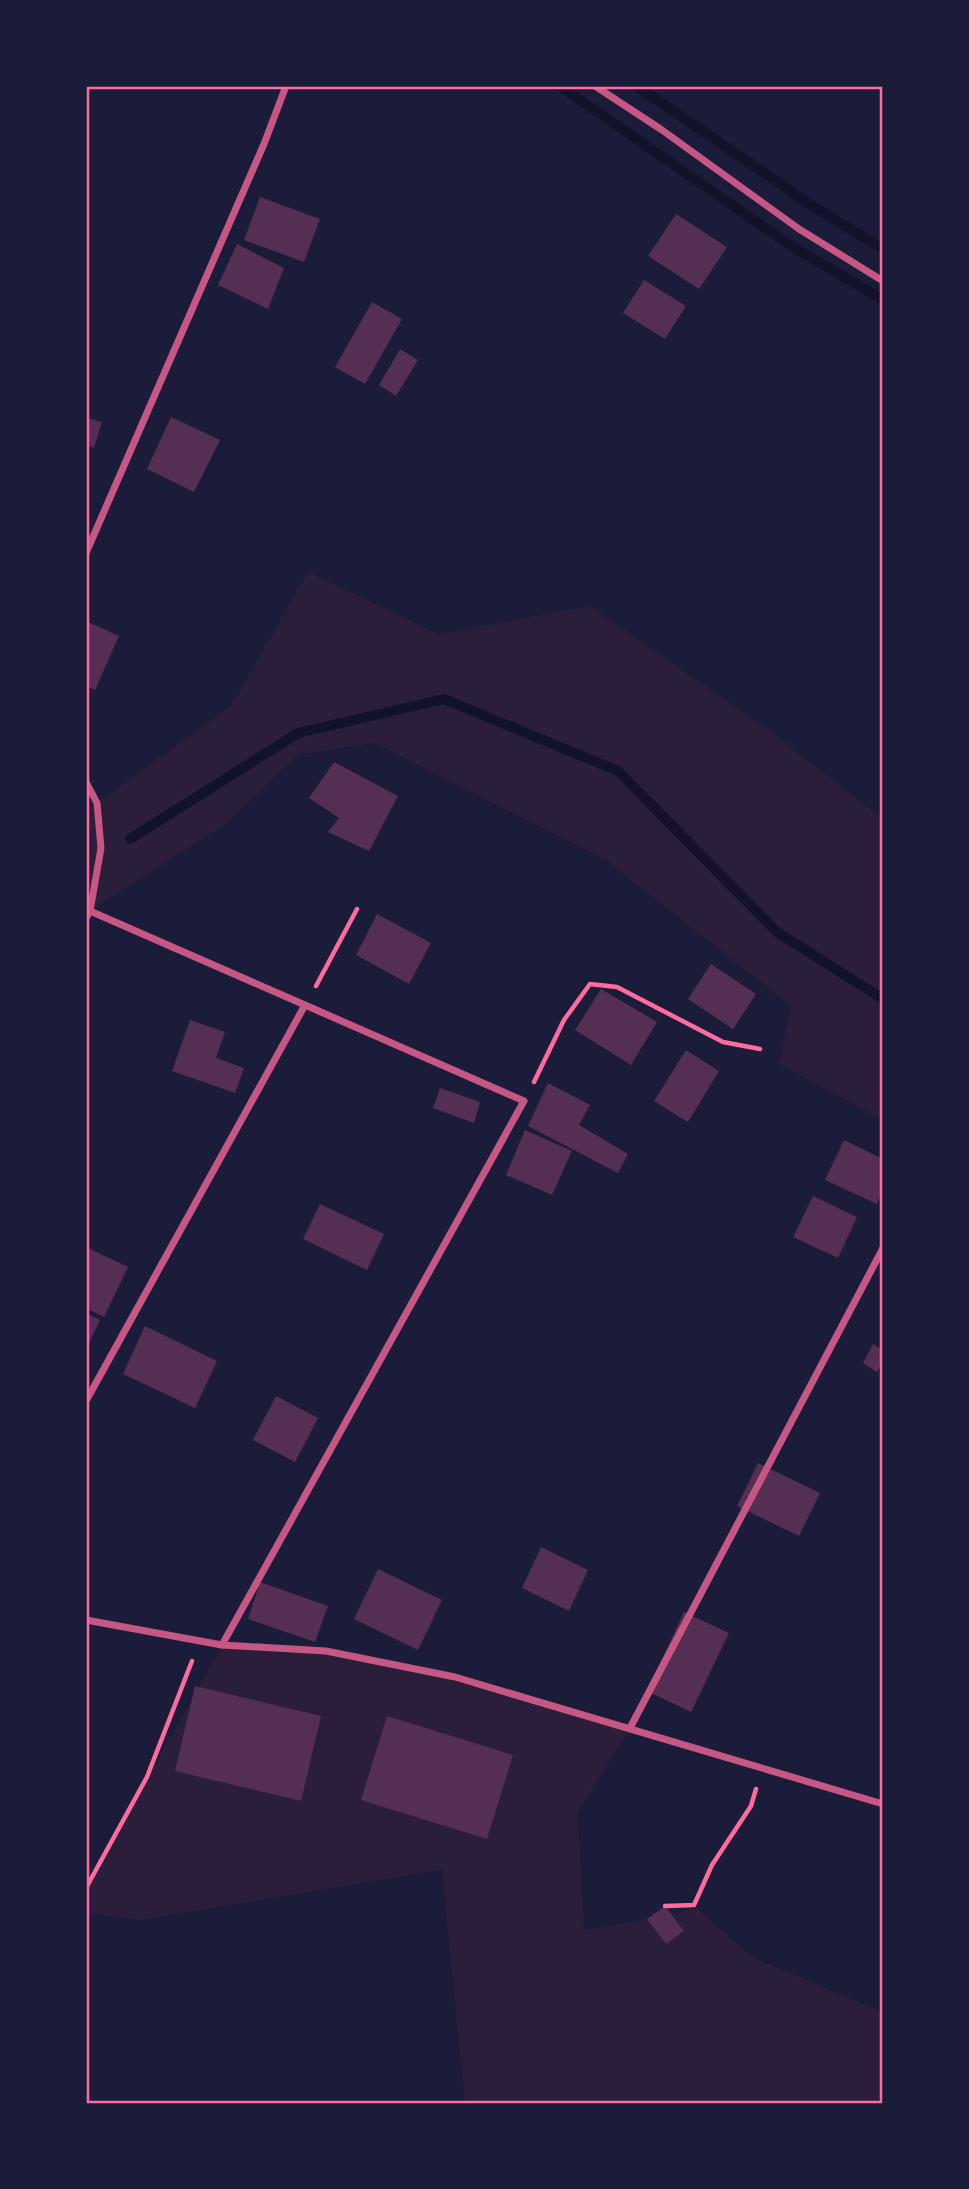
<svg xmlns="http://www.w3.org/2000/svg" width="969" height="2189" viewBox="0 0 969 2189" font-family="'Space Grotesk',sans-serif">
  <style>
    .green { fill: #2a1e3b }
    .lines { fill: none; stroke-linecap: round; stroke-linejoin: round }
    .stream { stroke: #12122b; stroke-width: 10 }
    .building { fill: #542f53 }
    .path { stroke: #ff6b9d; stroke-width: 4.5 }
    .minor { stroke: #c65784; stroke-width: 7 }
    .neatline { fill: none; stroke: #ff6b9d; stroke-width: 2.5 }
  </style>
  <rect width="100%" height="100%" fill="#1b1b3a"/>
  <!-- green -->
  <path class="green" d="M 308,572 L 439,634 L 590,606 L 773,733 L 883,819 L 883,1120 L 779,1064 L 791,1006 L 607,861 L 375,743 L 297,755 L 226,824 L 90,911 L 86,918 L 86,808 L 97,803 L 232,705 Z
    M 222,1645 L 326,1651 L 455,1677 L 630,1728 L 578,1812 L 584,1930 L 647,1919 L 666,1944 L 684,1931 L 671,1914 L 697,1908 L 752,1957 L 883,2012 L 883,2103 L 465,2103 L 442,1870 L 141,1920 L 86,1913 L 86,1888 Z"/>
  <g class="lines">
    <!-- stream -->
    <path class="stream" d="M 560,86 L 787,243 L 883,300
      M 637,86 L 814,207 L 883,249
      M 130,839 L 298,733 L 444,699 L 618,771 L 777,932 L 883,999"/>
  </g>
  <!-- building -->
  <path class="building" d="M 260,197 L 320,219 L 304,262 L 244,240 Z
    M 676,214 L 727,247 L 699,289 L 648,256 Z
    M 237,244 L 284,268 L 268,309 L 218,285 Z
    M 644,280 L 686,306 L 665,339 L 623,313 Z
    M 372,302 L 402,319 L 365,384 L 335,367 Z
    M 400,349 L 418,360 L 396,396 L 379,385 Z
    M 171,417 L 220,440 L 194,492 L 147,469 Z
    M 86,418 L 102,422 L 94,448 L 86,445 Z
    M 86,621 L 119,636 L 95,690 L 86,686 Z
    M 334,762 L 398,796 L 369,851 L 328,832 L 339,818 L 309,798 Z
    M 377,914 L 431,943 L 409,984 L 356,955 Z
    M 711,964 L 756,994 L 733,1029 L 688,999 Z
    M 601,989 L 657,1022 L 631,1065 L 575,1030 Z
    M 190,1020 L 225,1032 L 216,1058 L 244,1068 L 235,1093 L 172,1071 Z
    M 686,1050 L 719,1071 L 688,1122 L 654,1101 Z
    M 548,1083 L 590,1105 L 579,1125 L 628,1154 L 618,1173 L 528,1126 Z
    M 440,1088 L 480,1102 L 474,1123 L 433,1108 Z
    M 525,1130 L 572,1151 L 552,1195 L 506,1175 Z
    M 844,1140 L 883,1159 L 883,1190 L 877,1204 L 825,1180 Z
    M 813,1196 L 857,1217 L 838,1258 L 793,1237 Z
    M 320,1204 L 384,1234 L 367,1270 L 303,1239 Z
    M 86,1247 L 128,1267 L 104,1317 L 86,1308 Z
    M 86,1313 L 100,1320 L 86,1349 Z
    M 145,1326 L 217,1361 L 195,1408 L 123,1374 Z
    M 873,1344 L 883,1350 L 883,1361 L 877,1372 L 863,1363 Z
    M 276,1396 L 318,1418 L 295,1462 L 253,1440 Z
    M 758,1463 L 820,1493 L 799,1536 L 737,1506 Z
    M 541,1547 L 588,1570 L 569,1611 L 522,1588 Z
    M 378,1569 L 442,1600 L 418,1650 L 354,1619 Z
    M 260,1582 L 328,1606 L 315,1642 L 248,1619 Z
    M 684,1612 L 729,1633 L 691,1712 L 647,1691 Z
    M 195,1686 L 321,1716 L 301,1801 L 175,1771 Z
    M 387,1716 L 513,1755 L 487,1839 L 361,1800 Z
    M 665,1906 L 684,1931 L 666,1944 L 647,1919 Z"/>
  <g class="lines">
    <!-- path -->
    <path class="path" d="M 316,986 L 357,909
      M 534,1082 L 564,1020 L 590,984 L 617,987 L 723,1042 L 760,1049
      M 86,1888 L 147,1777 L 192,1661
      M 665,1906 L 694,1905 L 712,1865 L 751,1806 L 756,1789"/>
    <!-- minor -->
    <path class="minor" d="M 595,86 L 662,130 L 799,229 L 883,281
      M 86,553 L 264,144 L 286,86
      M 86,782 L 97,803 L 101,848 L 90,911 L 86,918
      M 86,1401 L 305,1005 L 90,911
      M 86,1620 L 222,1645 L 326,1651 L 455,1677 L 883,1804
      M 222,1645 L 524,1101 L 305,1005
      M 630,1728 L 883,1248"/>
  </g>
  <!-- border -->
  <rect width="969" height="2189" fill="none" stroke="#1b1b3a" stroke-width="175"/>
  <rect x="88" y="88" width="793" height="2014" class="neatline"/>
</svg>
